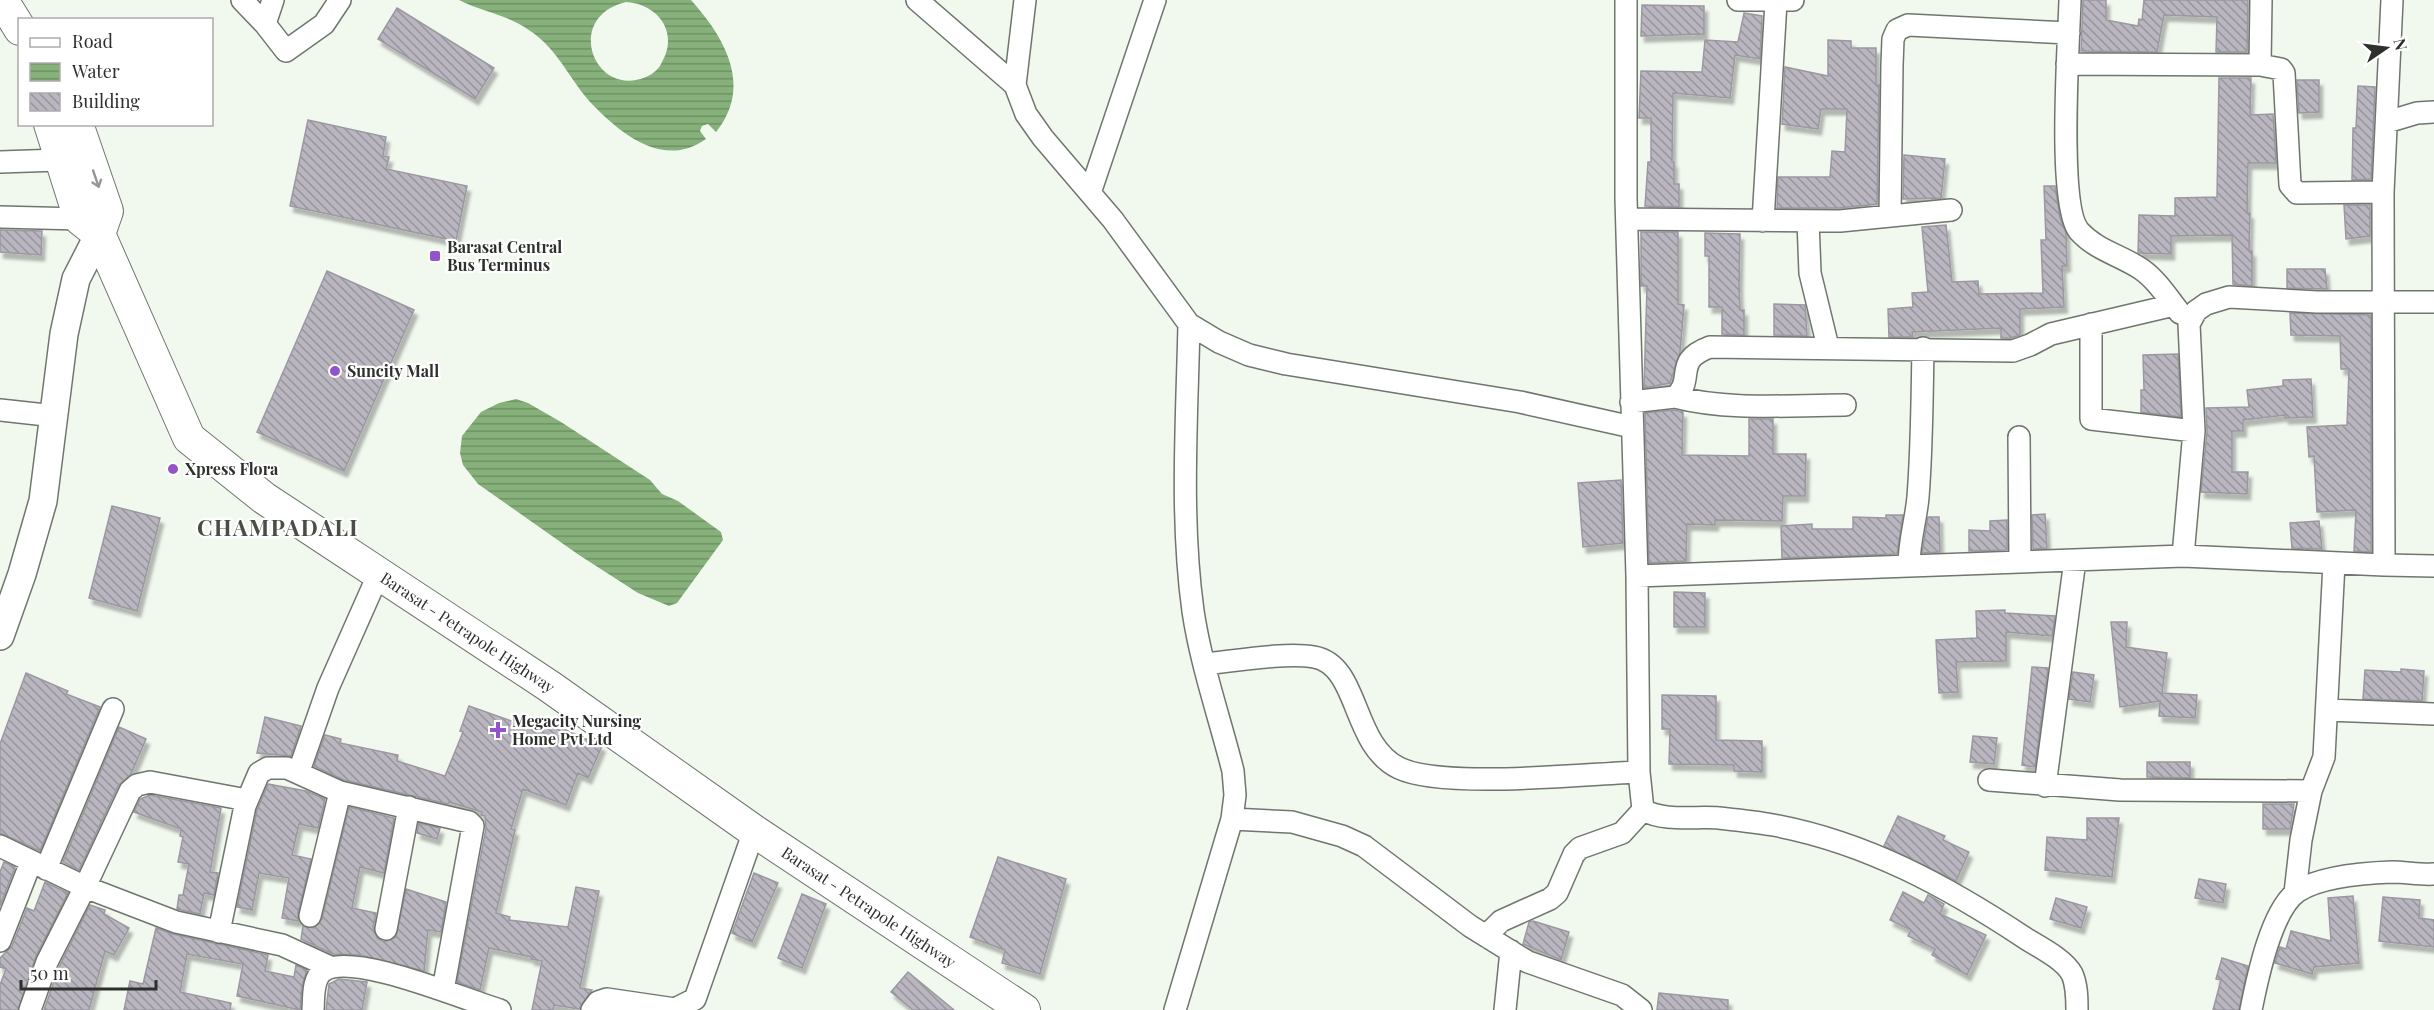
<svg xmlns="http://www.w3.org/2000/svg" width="2434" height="1010" viewBox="0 0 2434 1010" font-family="'Playfair Display',serif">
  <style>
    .water { fill: url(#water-rules); fill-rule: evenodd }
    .building { fill: url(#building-back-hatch); stroke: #9c98a2; stroke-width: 1.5; filter: url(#shadow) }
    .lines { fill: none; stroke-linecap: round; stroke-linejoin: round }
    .minor-casing { stroke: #6f766d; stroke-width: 24 }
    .major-casing { stroke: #6f766d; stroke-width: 30 }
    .highway-casing { stroke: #6f766d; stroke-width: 34 }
    .minor { stroke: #fff; stroke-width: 21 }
    .major { stroke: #fff; stroke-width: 27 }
    .highway { stroke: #fff; stroke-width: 32 }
    .oneway { stroke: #969896 }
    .poi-dot { fill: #9454c9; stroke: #fff; stroke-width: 2 }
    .labels { text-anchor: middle; stroke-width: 4.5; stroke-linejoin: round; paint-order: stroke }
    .poi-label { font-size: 16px; font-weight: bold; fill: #2d302c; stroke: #fff; text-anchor: start }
    .street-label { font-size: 16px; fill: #2d302c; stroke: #fff }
    .district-label { font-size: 22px; font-weight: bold; letter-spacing: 1.5px; fill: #484e46; stroke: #fff }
  </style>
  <defs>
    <pattern id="water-rules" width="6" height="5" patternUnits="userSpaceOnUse" patternTransform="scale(1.5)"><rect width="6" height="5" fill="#87b17b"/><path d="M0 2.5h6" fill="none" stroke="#6f9065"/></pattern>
    <pattern id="building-back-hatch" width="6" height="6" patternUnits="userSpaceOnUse" patternTransform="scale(1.5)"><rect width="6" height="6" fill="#bab6c0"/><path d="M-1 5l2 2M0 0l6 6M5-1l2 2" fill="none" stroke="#98949c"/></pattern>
    <filter id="shadow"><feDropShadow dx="3.5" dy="6" stdDeviation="1.5" flood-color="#0004"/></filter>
  </defs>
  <rect width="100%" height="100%" fill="#f1f9ef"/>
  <!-- water -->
  <path class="water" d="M 459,0 L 691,0 C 725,38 753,86 716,132 L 708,124 L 702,126 L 700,131 L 706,139 C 664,169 622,135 592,104 C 572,83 560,54 537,36 C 510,14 487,14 459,0 ZM 626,2 C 658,4 679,32 662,62 C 659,69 653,74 646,77 C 594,99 563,17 626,2 Z
    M 516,399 L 528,403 L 561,422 L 650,480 L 662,494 L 678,501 L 721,532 L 723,540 L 677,603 L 669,606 L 638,593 L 579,555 L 478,484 L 463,465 L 460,453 L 462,436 L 481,412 L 499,403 Z"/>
  <!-- building -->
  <path class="building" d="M 2083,0 L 2106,0 L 2106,20 L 2138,26 L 2139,19 L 2142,20 L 2144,0 L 2248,0 L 2247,52 L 2216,52 L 2217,17 L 2164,15 L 2157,52 L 2081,51 Z
    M 1642,5 L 1704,6 L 1704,34 L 1641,36 Z
    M 397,8 L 494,68 L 475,99 L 378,39 Z
    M 1744,13 L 1762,16 L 1760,59 L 1735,55 L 1730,98 L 1673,93 L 1672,162 L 1674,162 L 1674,184 L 1679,184 L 1679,207 L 1645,206 L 1648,162 L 1651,162 L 1651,118 L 1639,118 L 1641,71 L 1702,72 L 1705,40 L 1738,42 Z
    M 1828,40 L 1851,41 L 1851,48 L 1876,48 L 1876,85 L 1879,85 L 1877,204 L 1839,208 L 1777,208 L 1778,177 L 1830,177 L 1832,151 L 1845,152 L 1847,109 L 1821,109 L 1818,129 L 1782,124 L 1785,67 L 1828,76 Z
    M 2219,78 L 2251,78 L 2250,115 L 2273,114 L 2276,163 L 2248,163 L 2247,213 L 2250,213 L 2249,251 L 2252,251 L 2252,286 L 2233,284 L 2232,235 L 2171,236 L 2171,254 L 2138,253 L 2139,215 L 2175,216 L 2175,198 L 2217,197 Z
    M 2297,80 L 2319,80 L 2319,112 L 2299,113 Z
    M 2358,86 L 2375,87 L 2371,179 L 2352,180 L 2353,128 L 2356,128 Z
    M 308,120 L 386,137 L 383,156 L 389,157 L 386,169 L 467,186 L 456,241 L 290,206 Z
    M 1904,155 L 1945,159 L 1941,198 L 1903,199 Z
    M 2044,186 L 2055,186 L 2060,218 L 2066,233 L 2067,266 L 2062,266 L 2064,307 L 2020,309 L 2020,335 L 2011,338 L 2001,338 L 2001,328 L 1912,332 L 1913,337 L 1889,337 L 1888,309 L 1913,307 L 1912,293 L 1928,292 L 1922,227 L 1946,225 L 1952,282 L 1978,281 L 1979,294 L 2043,293 L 2041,240 L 2046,240 Z
    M 2344,205 L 2370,205 L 2370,236 L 2346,239 Z
    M 0,230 L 42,231 L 41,255 L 0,252 Z
    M 1641,232 L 1678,232 L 1678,304 L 1684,305 L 1680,352 L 1670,383 L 1644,388 L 1647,286 L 1641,286 Z
    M 1705,233 L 1740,234 L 1739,286 L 1740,310 L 1744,310 L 1744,335 L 1722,334 L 1722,307 L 1709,307 L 1709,256 L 1705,256 Z
    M 2287,269 L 2325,269 L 2327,289 L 2287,288 Z
    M 327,271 L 414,310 L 344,471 L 257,432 Z
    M 1774,304 L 1805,305 L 1807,336 L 1774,335 Z
    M 2290,313 L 2371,315 L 2371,552 L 2354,551 L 2356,510 L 2317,512 L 2314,456 L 2309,457 L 2307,427 L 2347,425 L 2349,369 L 2341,369 L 2340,336 L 2291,335 Z
    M 2178,354 L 2181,417 L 2141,412 L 2141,390 L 2144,390 L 2143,355 Z
    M 2311,379 L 2313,417 L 2285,418 L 2285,415 L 2243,420 L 2243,431 L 2232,431 L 2232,472 L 2248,472 L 2247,494 L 2201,492 L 2207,432 L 2206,408 L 2249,407 L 2247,390 L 2283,386 L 2283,380 Z
    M 1674,410 L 1683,412 L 1682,455 L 1749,456 L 1749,419 L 1773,419 L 1773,454 L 1806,454 L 1805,496 L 1783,496 L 1782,521 L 1715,520 L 1715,525 L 1687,524 L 1686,561 L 1649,563 L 1645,413 Z
    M 1621,480 L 1623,543 L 1583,547 L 1578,483 Z
    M 112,506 L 160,518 L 137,611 L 89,598 Z
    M 2045,514 L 2047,548 L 2033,549 L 2032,515 Z
    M 1886,515 L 1903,515 L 1897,554 L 1782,558 L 1781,526 L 1812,524 L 1812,529 L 1853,529 L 1853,517 L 1886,518 Z
    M 1928,517 L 1939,517 L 1940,552 L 1922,553 Z
    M 2007,520 L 2007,550 L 1969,551 L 1969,530 L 1990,531 L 1990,521 Z
    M 2319,521 L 2322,549 L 2292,548 L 2290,523 Z
    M 1674,592 L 1705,593 L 1705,627 L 1674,627 Z
    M 2005,610 L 2005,613 L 2055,616 L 2052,636 L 2006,632 L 2006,661 L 1956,662 L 1958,692 L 1939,693 L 1936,640 L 1977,638 L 1976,611 Z
    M 2111,622 L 2127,622 L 2126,647 L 2167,653 L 2162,693 L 2197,695 L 2195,718 L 2159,716 L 2160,701 L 2120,707 Z
    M 2032,667 L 2048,668 L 2035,767 L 2022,765 Z
    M 2401,669 L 2424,671 L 2422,701 L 2363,699 L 2365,670 L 2401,672 Z
    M 2073,672 L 2094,675 L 2090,702 L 2069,699 Z
    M 26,673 L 68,691 L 66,694 L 100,707 L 40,851 L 0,833 L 0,744 Z
    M 1662,695 L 1716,696 L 1716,740 L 1762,741 L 1762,772 L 1734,771 L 1734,765 L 1669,764 L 1670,729 L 1662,729 Z
    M 469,706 L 537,730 L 541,719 L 602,746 L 588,778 L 578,773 L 566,805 L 523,789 L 511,829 L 515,830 L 496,913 L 510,917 L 509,920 L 568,927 L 576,887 L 599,891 L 580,988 L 592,990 L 579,1009 L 554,1005 L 553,1010 L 532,1010 L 542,961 L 531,959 L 532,957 L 489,948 L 480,990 L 457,982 L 486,828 L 485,816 L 481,815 L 482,812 L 449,802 L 448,804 L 344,780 L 314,766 L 325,735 L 341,739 L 340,743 L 398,755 L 397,761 L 445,776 L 463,732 L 460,731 Z
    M 265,717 L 301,726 L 291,756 L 257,753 Z
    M 119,727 L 146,739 L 131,774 L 118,786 L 79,870 L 63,862 Z
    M 1973,736 L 1997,738 L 1994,764 L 1970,762 Z
    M 2147,762 L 2190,762 L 2190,778 L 2147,777 Z
    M 268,784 L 306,791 L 325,799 L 318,828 L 299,824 L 292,855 L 311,859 L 298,913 L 298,921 L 282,918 L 289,878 L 259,873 L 252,910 L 237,907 L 257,810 Z
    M 150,795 L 221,808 L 210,872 L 218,873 L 214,895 L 204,893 L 200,914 L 177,909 L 179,895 L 183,895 L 189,864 L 178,862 L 183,837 L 180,836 L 181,829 L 134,812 L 140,799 Z
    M 2263,804 L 2294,804 L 2290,829 L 2263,829 Z
    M 349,807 L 394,818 L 384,873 L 360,867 L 352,908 L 376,913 L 373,927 L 377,938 L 384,942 L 396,937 L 406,889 L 446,902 L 441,932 L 428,930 L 424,971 L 360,955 L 333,954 L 301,939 L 303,926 L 314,928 L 322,919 Z
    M 1898,816 L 1945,836 L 1943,840 L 1969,852 L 1956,881 L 1884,846 Z
    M 2087,818 L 2119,818 L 2112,877 L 2045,870 L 2047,837 L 2087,840 Z
    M 419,823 L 440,828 L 437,839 L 417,833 Z
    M 998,857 L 1066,879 L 1040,974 L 1002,963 L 1005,950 L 970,937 Z
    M 4,862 L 15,867 L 0,906 L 0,872 Z
    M 754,873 L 778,883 L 752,942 L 732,933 Z
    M 2199,879 L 2226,884 L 2223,903 L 2195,898 Z
    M 45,882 L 68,893 L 36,956 L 18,1010 L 0,1010 L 0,985 L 6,969 L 0,967 L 0,958 L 12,946 L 27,908 L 34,911 Z
    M 1903,892 L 1924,903 L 1928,895 L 1930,896 L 1944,904 L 1940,914 L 1986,935 L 1967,975 L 1932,955 L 1935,949 L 1908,936 L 1911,930 L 1890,920 Z
    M 802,894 L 826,904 L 802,968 L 778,958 Z
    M 2353,896 L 2359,963 L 2314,967 L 2312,974 L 2275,963 L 2280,947 L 2286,949 L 2291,931 L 2331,941 L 2328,898 Z
    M 2383,897 L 2420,900 L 2419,918 L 2434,920 L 2434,947 L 2379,941 Z
    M 2056,898 L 2087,907 L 2081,928 L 2050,919 Z
    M 90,905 L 105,910 L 104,914 L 129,928 L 114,955 L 105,951 L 89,1010 L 44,1010 L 59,967 Z
    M 1533,921 L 1569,932 L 1561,960 L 1523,944 L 1529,922 Z
    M 156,928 L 173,934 L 268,955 L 265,971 L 294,977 L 296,965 L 307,970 L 302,987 L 300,1010 L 237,996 L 243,964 L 187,954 L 180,992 L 231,1003 L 230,1010 L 124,1010 L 130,981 L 143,984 Z
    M 2222,958 L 2248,966 L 2239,1010 L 2213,1010 L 2221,980 L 2216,979 Z
    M 908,972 L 954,1010 L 913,1010 L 891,992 Z
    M 339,979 L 367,982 L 362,1010 L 326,1010 L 329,984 Z
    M 1659,993 L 1728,1000 L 1728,1010 L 1657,1010 Z"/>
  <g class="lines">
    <!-- minor casing -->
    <g class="minor-casing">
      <path id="minor" d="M 242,0 L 265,24 L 286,51 L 324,24 L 340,0
        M 917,0 L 1015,85
        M 1025,0 L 1015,85 L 1026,114 L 1043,138 L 1113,220 L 1189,324 L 1219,342 L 1249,355 L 1286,364 L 1520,402 L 1632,427
        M 1626,0 L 1626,199 L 1637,576 L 1639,772 L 1643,810 C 1665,822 1695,816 1719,818 C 1737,820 1756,822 1773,825 C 1866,842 1948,887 2025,938 C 2039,947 2064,959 2072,974 C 2077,985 2077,999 2077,1010
        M 1738,0 L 1793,0
        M 2070,0 C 2069,40 2057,205 2079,231 C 2096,250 2120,255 2141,269 C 2157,280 2168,298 2180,313
        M 2261,0 L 2260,65 L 2281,69 L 2284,73 L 2290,185 L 2297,193 L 2383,192
        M 265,24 L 273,0
        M 2067,64 L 2260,65
        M 2387,122 L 2417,113 L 2434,112
        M 0,162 L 59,160
        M 1090,193 L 1155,0
        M 1890,216 L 1892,65 L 1893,39 L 1897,30 L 1908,25 L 2069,33
        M 0,217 L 80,219
        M 1627,219 L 1840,221 L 1951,210
        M 1763,221 L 1776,2
        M 1808,221 L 1810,273 L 1828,347
        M 2091,324 L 2091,419 L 2194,431
        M 1675,397 C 1730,411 1789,405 1845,405
        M 1631,402 L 1675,397 C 1696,379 1672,361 1710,347 L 2013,351 L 2030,345 L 2051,334 L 2174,305
        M 0,410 L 55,416
        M 2019,437 L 2020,561
        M 2183,556 L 2194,431 L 2189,324 L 2196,311 L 2206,304 L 2229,297 L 2317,302 L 2434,302
        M 1909,565 C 1909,541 1916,520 1918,497 C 1922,447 1922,398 1923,348
        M 2384,565 L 2434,566
        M 1637,576 L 2183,556 L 2384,565 L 2383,192 L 2392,0
        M 1205,664 C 1235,661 1286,652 1314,657 C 1360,665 1351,745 1399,768 C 1442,789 1585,774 1639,772
        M 2327,710 L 2434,714
        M 299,771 L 328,688 L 379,573
        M 1989,780 L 2120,790 L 2311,791
        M 2045,786 L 2075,560
        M 247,800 L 150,782 L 137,785 L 130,791 L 85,887 L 176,922 L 282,945 L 330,967
        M 1232,819 L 1292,822 L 1342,836 L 1364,846 L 1470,926 L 1528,962 L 1622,995 L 1641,1010
        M 0,846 L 85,887 L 47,962 L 30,1010
        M 46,869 L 113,709
        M 2295,893 L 2301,840 L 2311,791 L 2324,757 L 2334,563
        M 310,916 L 340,792
        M 386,929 L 409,807
        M 219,932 L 245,806 L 259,773 L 268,768 L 287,768 L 340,792 L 469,822 L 473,826 L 443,990
        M 1486,936 L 1501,921 L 1550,899 L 1557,893 L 1574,854 L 1580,848 L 1622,833 L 1643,810
        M 0,941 L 31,862
        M 313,1010 C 314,998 312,979 323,971 C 352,951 465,1000 500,1010
        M 592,1010 L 598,1002 L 607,999 L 675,1009 L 695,999 L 754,831
        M 1175,1010 L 1232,819 L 1235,795 L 1233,771 C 1220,719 1201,665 1193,611 C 1180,517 1187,419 1189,324
        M 1505,1010 L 1511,951
        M 2251,1010 C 2257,980 2271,909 2298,891 C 2322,876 2364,873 2392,872 C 2406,872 2420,875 2434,874"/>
    </g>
    <!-- major casing -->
    <g class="major-casing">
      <path id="major" d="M 0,636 L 22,574 L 43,501 L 64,334 L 76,279 L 99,234"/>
    </g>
    <!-- highway casing -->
    <g class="highway-casing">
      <g id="highway">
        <path d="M 2,0 L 20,29"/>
        <path id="s1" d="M 50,124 L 80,219 L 99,234 L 189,438 L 264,498 L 549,686 L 754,831 L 1024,1010"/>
        <path d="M 77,124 L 107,211 L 99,234"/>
      </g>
    </g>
    <!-- minor -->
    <use href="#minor" class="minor"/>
    <!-- major -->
    <use href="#major" class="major"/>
    <!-- highway -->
    <use href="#highway" class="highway"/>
  </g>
  <!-- one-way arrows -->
  <defs><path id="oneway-shaft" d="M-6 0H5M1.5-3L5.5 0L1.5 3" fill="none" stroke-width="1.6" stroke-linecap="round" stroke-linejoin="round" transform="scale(1.5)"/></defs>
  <use class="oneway" href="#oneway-shaft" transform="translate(96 179) rotate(71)"/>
  <!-- markers -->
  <g class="poi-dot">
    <rect x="429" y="250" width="12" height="12" rx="3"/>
    <circle cx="335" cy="371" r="6"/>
    <circle cx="173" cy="469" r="6"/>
    <path d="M495 721h6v6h6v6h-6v6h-6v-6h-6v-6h6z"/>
  </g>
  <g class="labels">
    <!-- poi labels -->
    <g class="poi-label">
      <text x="447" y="253">Barasat Central<tspan x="447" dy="18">Bus Terminus</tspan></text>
      <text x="347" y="377">Suncity Mall</text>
      <text x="185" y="475">Xpress Flora</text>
      <text x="512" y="727">Megacity Nursing<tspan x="512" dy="18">Home Pvt Ltd</tspan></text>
    </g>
    <!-- street labels -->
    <g class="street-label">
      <text dy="6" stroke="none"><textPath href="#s1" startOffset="687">Barasat - Petrapole Highway</textPath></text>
      <text dy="6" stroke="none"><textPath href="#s1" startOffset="1173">Barasat - Petrapole Highway</textPath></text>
    </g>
    <!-- district labels -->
    <g class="district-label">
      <text x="278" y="536">CHAMPADALI</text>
    </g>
  </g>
  <!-- legend -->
  <rect x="18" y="18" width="195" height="108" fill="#ffffff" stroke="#abacab" stroke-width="1.5"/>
  <rect x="30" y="38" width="30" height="9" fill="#ffffff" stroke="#abacab" stroke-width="1.5"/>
  <text x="72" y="48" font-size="18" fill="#2d302c">Road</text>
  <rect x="30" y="63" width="30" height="18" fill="url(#water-rules)" stroke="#abacab" stroke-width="1.5"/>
  <text x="72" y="78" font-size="18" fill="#2d302c">Water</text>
  <rect x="30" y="93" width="30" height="18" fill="url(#building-back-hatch)" stroke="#abacab" stroke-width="1.5"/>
  <text x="72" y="108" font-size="18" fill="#2d302c">Building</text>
  <!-- north arrow -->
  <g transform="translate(2386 48) rotate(76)" stroke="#ffffff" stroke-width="4.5" paint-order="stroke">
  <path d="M0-4.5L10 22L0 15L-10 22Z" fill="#2d302c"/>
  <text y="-9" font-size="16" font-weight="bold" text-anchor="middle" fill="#2d302c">N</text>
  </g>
  <!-- scale -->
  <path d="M21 980v9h135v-9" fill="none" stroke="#2d302c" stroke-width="3"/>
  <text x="30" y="980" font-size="18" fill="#2d302c" stroke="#ffffff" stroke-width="4.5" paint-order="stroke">50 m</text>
</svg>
